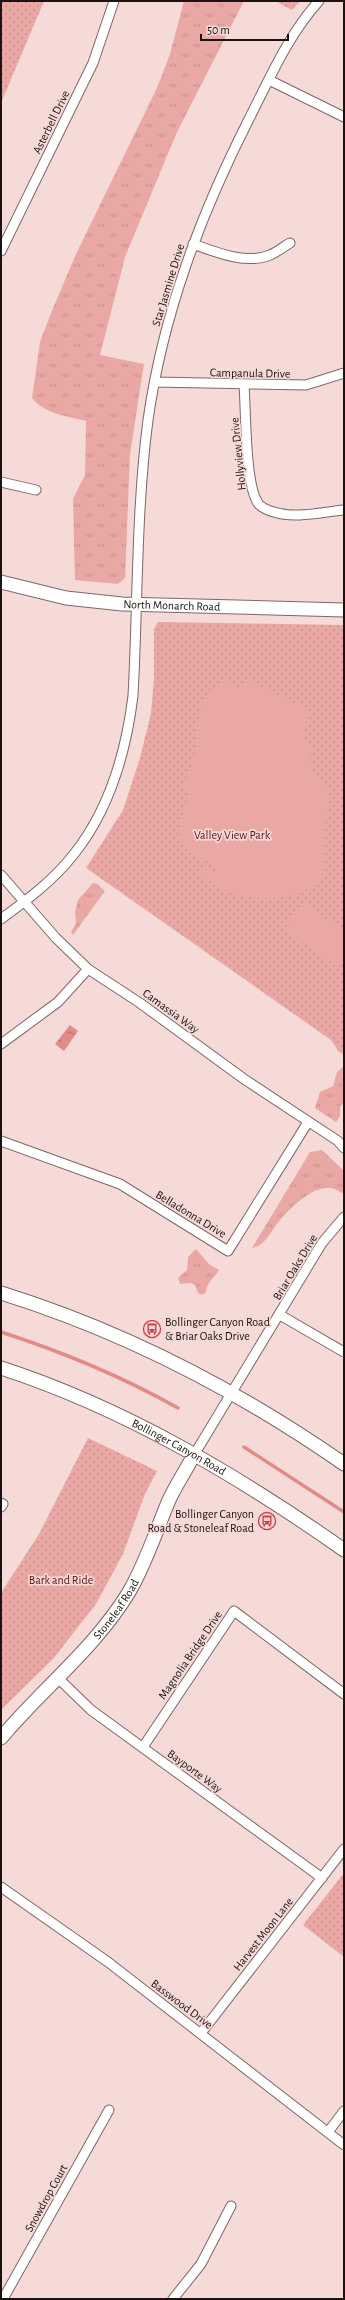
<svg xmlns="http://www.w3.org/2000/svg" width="345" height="2300" viewBox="0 0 345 2300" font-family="'Alegreya Sans',sans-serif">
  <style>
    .grass { fill: url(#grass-tufts) }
    .park { fill: url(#park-dots) }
    .pitch { fill: #eaa8a5 }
    .water { fill: url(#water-ripples) }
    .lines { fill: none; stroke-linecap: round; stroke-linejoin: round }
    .stream { stroke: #e18b88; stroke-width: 3.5 }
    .street-casing { stroke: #7e6766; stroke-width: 11 }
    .secondary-casing { stroke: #7e6766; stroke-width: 15 }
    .street { stroke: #fff; stroke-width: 9 }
    .secondary { stroke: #fff; stroke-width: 13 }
    .labels { text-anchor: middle; stroke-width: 3.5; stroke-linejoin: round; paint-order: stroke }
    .street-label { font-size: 12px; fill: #1b1211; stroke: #f5dad8 }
    .park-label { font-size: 12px; fill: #5c0f16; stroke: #f5dad8 }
    .poi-label { font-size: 12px; fill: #1b1211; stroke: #f5dad8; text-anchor: start }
  </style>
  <defs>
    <pattern id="grass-tufts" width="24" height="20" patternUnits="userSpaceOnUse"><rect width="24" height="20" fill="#eaa8a5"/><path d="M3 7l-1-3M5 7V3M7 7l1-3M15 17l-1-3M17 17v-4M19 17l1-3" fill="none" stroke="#c8908d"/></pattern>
    <pattern id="park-dots" width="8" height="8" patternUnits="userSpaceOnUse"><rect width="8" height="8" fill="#eaa8a5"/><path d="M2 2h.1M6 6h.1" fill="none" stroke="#c8908d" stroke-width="1.8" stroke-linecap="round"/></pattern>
    <pattern id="water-ripples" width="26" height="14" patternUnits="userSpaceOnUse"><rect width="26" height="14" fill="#e18b88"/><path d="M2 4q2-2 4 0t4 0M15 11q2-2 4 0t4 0" fill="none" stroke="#b6706e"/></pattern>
  </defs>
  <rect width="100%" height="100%" fill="#f5dad8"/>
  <!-- grass -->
  <path class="grass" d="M 184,1 L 244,1 L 177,132 L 125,257 L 100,355 L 144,364 L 130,454 L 125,578 L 118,584 L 75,580 L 73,499 L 85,475 L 86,421 C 67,416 45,414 32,398 L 40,342 L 51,313 L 76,254 L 157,88 L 170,54 Z
    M 93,883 L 97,884 L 105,891 L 73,935 L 71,932 L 76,924 L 75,912 L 78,900 Z
    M 344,1066 L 344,1102 L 340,1107 L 340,1116 L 336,1122 L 315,1108 L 320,1092 L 333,1086 L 337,1072 Z
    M 322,1150 L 344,1171 L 344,1192 L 341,1193 C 323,1176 293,1205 280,1220 C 272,1229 266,1246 252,1248 L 310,1152 Z
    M 196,1249 L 210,1265 L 219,1270 C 214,1279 207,1281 206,1292 L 202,1295 L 198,1293 L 195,1285 L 191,1283 L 180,1284 L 178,1278 L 187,1270 L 188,1257 Z"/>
  <!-- park -->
  <path class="park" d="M 1,1 L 44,1 L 1,103 Z
    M 275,1 L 300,1 L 292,10 Z
    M 158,622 L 344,625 L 344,1054 L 339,1052 L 331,1040 L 86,868 L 123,810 L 140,758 L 151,713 L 154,679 L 154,629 Z
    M 88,1438 L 157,1471 L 145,1494 L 123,1554 L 96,1604 L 53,1659 L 1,1710 L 1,1593 L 39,1534 Z
    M 344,1873 L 344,1957 L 303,1925 Z"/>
  <!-- pitch -->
  <path class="pitch" d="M 227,680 L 233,687 L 239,688 L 248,680 L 311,711 L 304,728 L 303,740 L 312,747 C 308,761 310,771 321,782 C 324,785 327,788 329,791 C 332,802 325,818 324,830 C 322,844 328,863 322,875 C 310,900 260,902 239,895 C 224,891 203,881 197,867 L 215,872 L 217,865 C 208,861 198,857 189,852 C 168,839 185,810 190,792 L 182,789 C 188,775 194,761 196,745 C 200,715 195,694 227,680 Z
    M 304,902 L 344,932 L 344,956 L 336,966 L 284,929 Z"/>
  <!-- water -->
  <path class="water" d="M 70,1025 L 78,1031 L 64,1051 L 55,1044 Z"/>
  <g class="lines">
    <!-- stream -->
    <path class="stream" d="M 1,1332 C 63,1352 121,1376 178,1408
      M 244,1447 L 344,1512"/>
    <!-- street casing -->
    <g class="street-casing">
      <path id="street" d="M 269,80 L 344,117
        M 193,244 C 215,252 247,265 270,255 C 277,252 283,247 290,243
        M 1,251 L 93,63 L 114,1
        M 155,382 L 306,385 L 344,373
        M 244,385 C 246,410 245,485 258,503 C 260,507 269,511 274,512 C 295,519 322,512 344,510
        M 1,482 L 36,490
        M 1,875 L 56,938 L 88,969 L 140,1003 L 244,1079 L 338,1141 L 344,1148
        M 1,919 C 27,900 54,880 74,854 C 110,809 126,752 133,696 C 138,604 136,511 148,420 C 163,314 200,216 248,121 C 269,80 288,35 319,1
        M 1,1044 L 58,1002 L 88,969
        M 1,1141 L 120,1184 L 228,1251 L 308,1122
        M 280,1315 L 344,1352
        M 194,1455 L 322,1243 L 344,1217
        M 1,1503 L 3,1504 L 1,1507
        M 58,1678 L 91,1710 L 322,1878
        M 143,1747 L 234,1611 L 344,1694
        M 1,1887 L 108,1962 L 344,2145
        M 201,2033 L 344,1849
        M 328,2132 L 344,2111
        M 3,2299 L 109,2110
        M 173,2299 L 201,2264 L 231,2206"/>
    </g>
    <!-- secondary casing -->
    <g class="secondary-casing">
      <g id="secondary">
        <path id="s1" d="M 1,582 L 66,598 L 122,604 L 344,610"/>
        <path d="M 1,1293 C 123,1331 239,1391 344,1464"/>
        <path id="s2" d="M 1,1368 C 124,1408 239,1476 344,1550"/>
        <path id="s3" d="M 1,1738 C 43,1688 95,1648 129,1592 C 146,1563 156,1531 169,1500 C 176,1485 186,1470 194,1455"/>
      </g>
    </g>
    <!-- street -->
    <use href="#street" class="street"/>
    <!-- secondary -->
    <use href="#secondary" class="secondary"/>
  </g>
  <!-- icons -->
  <defs>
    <g id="bus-ring" transform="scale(0.9)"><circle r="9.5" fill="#f5dad8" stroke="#d04048" stroke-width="1.5"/><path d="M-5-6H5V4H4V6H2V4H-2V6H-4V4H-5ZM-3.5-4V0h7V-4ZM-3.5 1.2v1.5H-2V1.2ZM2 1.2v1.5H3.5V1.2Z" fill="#d04048"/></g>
  </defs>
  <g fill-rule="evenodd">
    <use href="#bus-ring" x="152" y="1329"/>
    <use href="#bus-ring" x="267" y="1521"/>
  </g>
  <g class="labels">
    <!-- street labels -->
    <g class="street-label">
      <text transform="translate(51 122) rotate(-64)" y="4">Asterbell Drive</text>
      <text transform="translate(168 285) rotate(-73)" y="4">Star Jasmine Drive</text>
      <text transform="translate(250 373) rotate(1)" y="4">Campanula Drive</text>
      <text transform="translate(238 454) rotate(-96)" y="4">Hollyview Drive</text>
      <text dy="4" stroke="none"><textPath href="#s1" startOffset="173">North Monarch Road</textPath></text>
      <text transform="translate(171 1011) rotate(36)" y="4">Camassia Way</text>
      <text transform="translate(191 1214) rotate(31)" y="4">Belladonna Drive</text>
      <text transform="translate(295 1267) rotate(-59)" y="4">Briar Oaks Drive</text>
      <text dy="4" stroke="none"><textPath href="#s2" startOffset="195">Bollinger Canyon Road</textPath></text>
      <text dy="4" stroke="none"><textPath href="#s3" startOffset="173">Stoneleaf Road</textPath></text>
      <text transform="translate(190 1655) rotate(-56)" y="4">Magnolia Bridge Drive</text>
      <text transform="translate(195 1771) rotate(36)" y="4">Bayporte Way</text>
      <text transform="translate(263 1934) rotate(-52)" y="4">Harvest Moon Lane</text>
      <text transform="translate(182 2004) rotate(37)" y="4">Basswood Drive</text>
      <text transform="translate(46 2198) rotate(-61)" y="4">Snowdrop Court</text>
    </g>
    <!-- park labels -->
    <g class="park-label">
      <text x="232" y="839">Valley View Park</text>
      <text x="61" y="1584">Bark and Ride</text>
    </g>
    <!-- poi labels -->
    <g class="poi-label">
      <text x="165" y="1326">Bollinger Canyon Road<tspan x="165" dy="14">&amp; Briar Oaks Drive</tspan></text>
      <text x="254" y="1518" text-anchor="end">Bollinger Canyon<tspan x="254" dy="14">Road &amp; Stoneleaf Road</tspan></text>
    </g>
  </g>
  <!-- border -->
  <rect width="345" height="2300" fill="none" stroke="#1b1211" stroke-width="4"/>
  <!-- scale -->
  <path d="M201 34v6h87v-6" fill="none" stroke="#1b1211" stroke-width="2"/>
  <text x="207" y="34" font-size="12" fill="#1b1211" stroke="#f5dad8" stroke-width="3" paint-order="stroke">50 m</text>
</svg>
